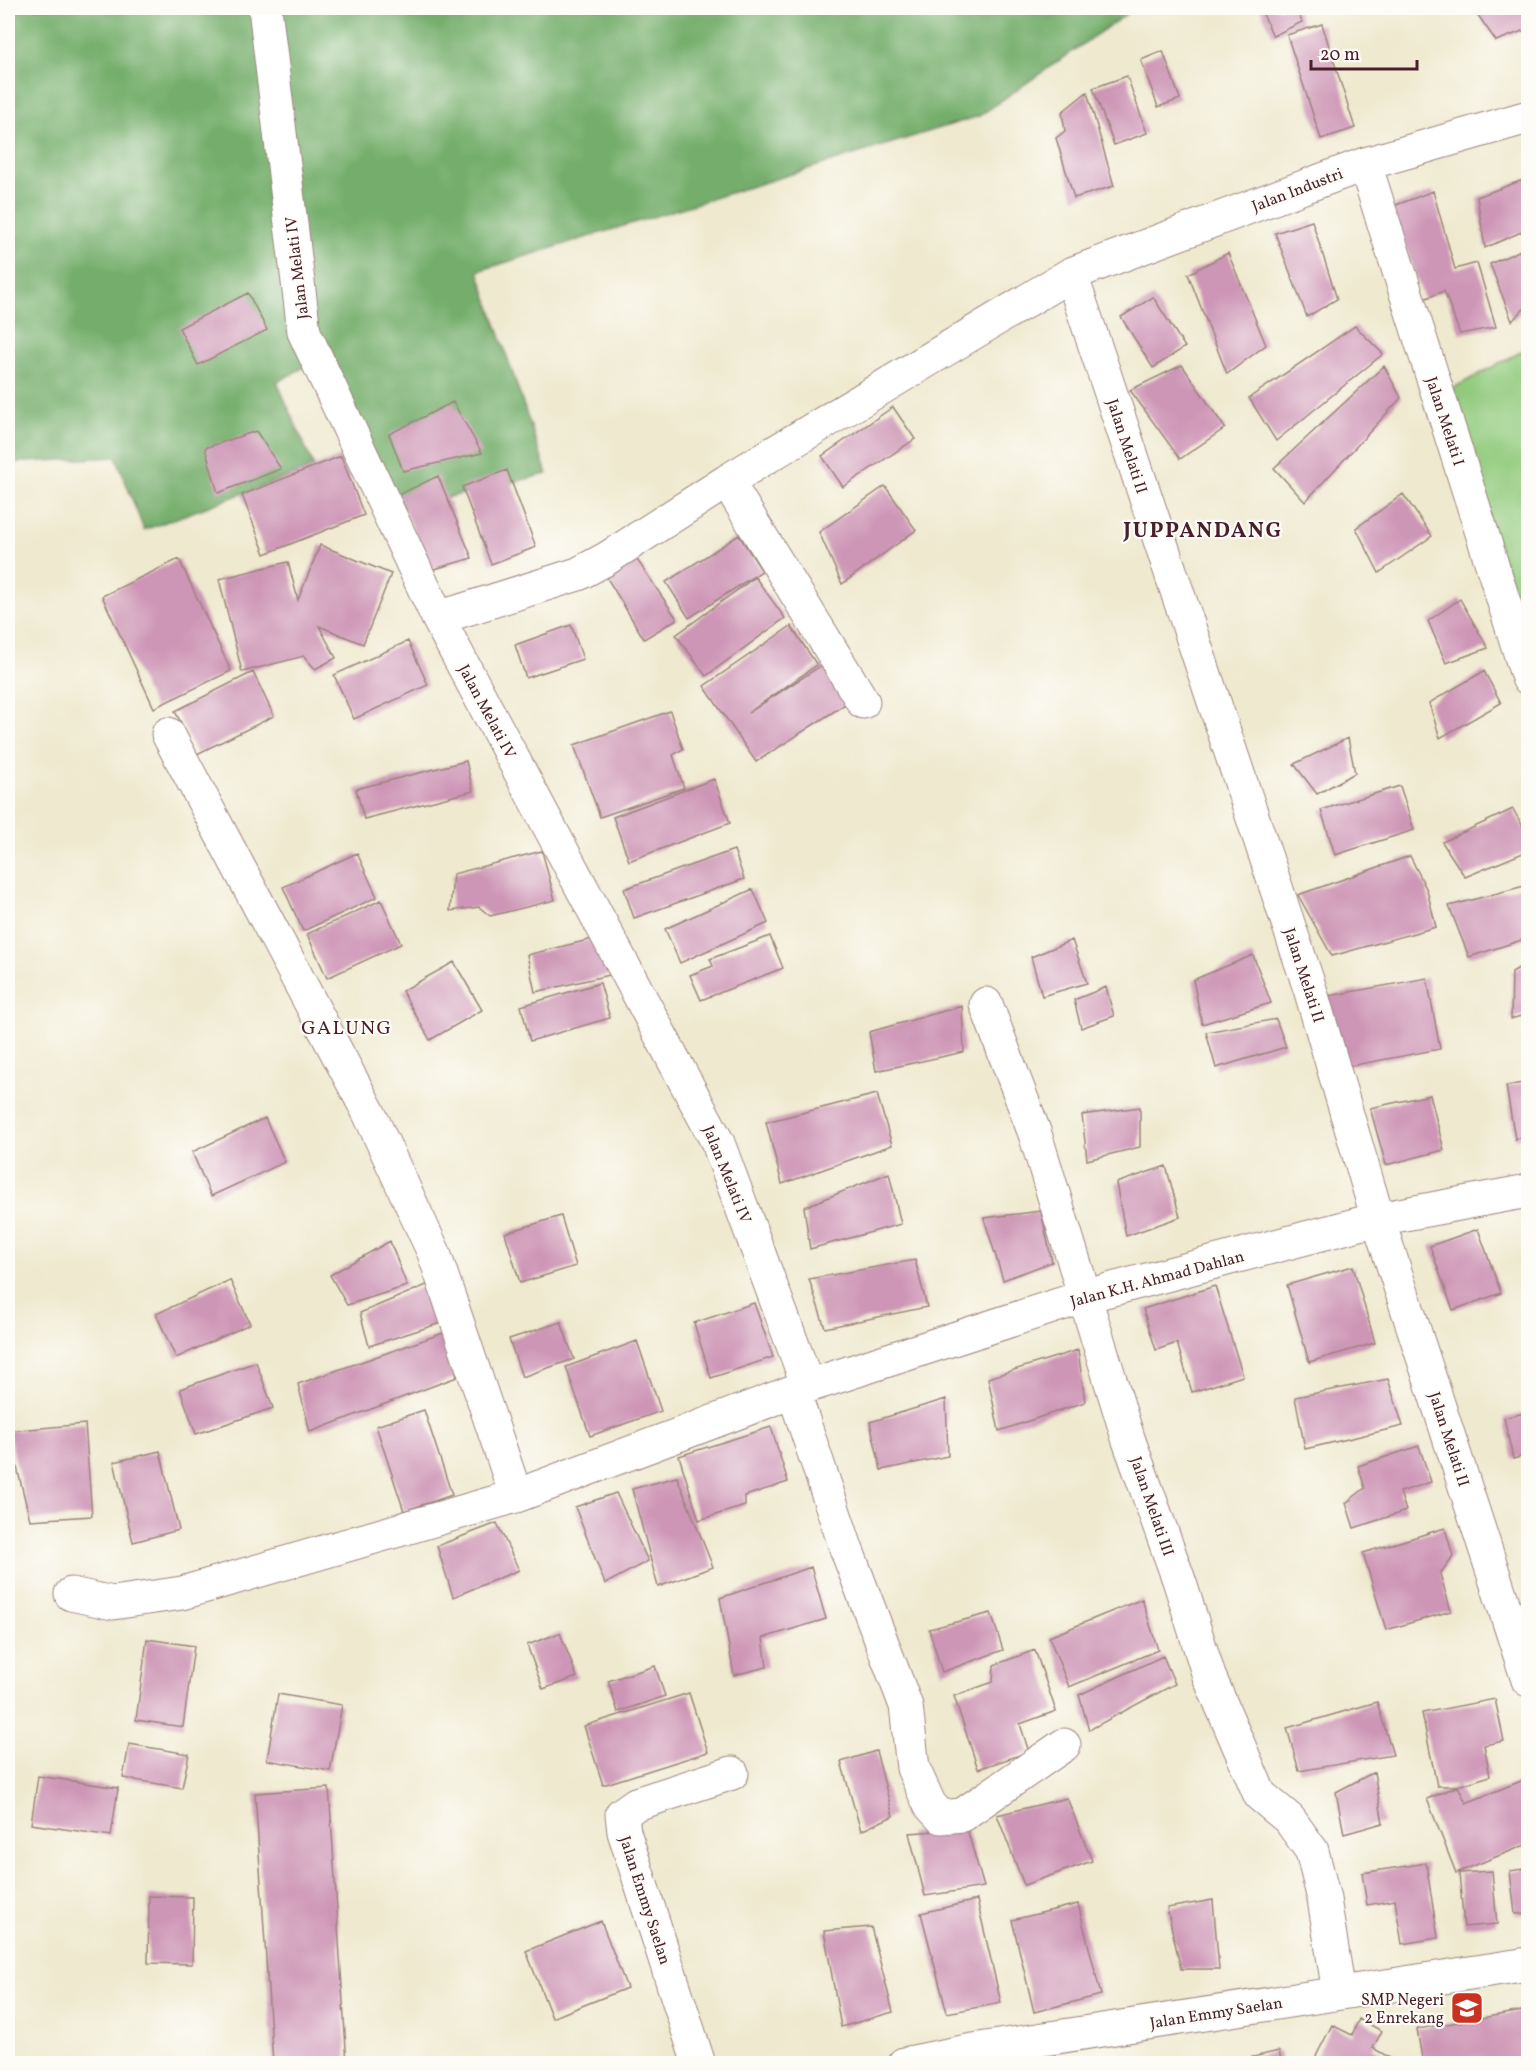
<svg xmlns="http://www.w3.org/2000/svg" width="1536" height="2071" viewBox="0 0 1536 2071" font-family="Vollkorn,serif">
  <style>
    .green { fill: #91ca7d; stroke: #6e7454; stroke-width: 1.5 }
    .forest { fill: #74ae6c; stroke: #5f664c; stroke-width: 1.5 }
    .building { fill: #cd95b6 }
    .lines { fill: none; stroke-linecap: round; stroke-linejoin: round }
    .street-casing { stroke: #9c847d; stroke-width: 35 }
    .street { stroke: #fff; stroke-width: 33 }
    .labels { text-anchor: middle; stroke-width: 4.5; stroke-linejoin: round; paint-order: stroke }
    .street-label { font-size: 16px; fill: #4a1f2b; stroke: #fdfcf7 }
    .poi-label { font-size: 16px; fill: #4a1f2b; stroke: #fdfcf7; text-anchor: end }
    .quarter-label { font-size: 20px; letter-spacing: 1.5px; fill: #4a1f2b; stroke: #fdfcf7 }
    .district-label { font-size: 22px; font-weight: bold; letter-spacing: 1.5px; fill: #4a1f2b; stroke: #fdfcf7 }
  </style>
  <rect width="100%" height="100%" fill="#fdfcf7"/>
  <filter id="ink" filterUnits="userSpaceOnUse"><feTurbulence type="fractalNoise" baseFrequency=".0167" numOctaves="2"/><feDisplacementMap in="SourceGraphic" scale="12" xChannelSelector="R" yChannelSelector="G"/><feConvolveMatrix kernelMatrix="1 2 1 2 8 2 1 2 1" color-interpolation-filters="sRGB"/></filter>
  <filter id="wash" filterUnits="userSpaceOnUse"><feTurbulence type="fractalNoise" baseFrequency=".008" numOctaves="4" result="noise"/><feDisplacementMap in="SourceGraphic" scale="24" xChannelSelector="R" yChannelSelector="G"/><feGaussianBlur stdDeviation="1.35" result="paint"/><feColorMatrix in="noise" values="0 0 0 0 0 0 0 0 0 0 0 0 0 0 0 0 0 1.4 0 .05"/><feComposite in="paint" operator="in"/></filter>
  <g filter="url(#wash)">
    <rect width="100%" height="100%" fill="#efe9cf"/>
    <!-- green -->
    <path class="green" d="M 1528,348 L 1528,647 L 1451,389 Z"/>
    <!-- forest -->
    <path class="forest" d="M 8,8 L 1135,8 L 979,116 L 478,271 L 547,474 L 381,513 L 324,356 L 277,382 L 314,467 L 144,530 L 116,457 L 8,463 Z"/>
    <g id="blocks">
      <!-- building -->
      <path class="building" d="M 1260,8 L 1296,8 L 1302,22 L 1273,36 Z
        M 1473,8 L 1528,8 L 1528,29 L 1496,41 Z
        M 1322,24 L 1355,128 L 1321,139 L 1287,35 Z
        M 1163,51 L 1180,99 L 1158,107 L 1141,60 Z
        M 1127,76 L 1147,133 L 1114,145 L 1093,88 Z
        M 1087,92 L 1114,186 L 1074,198 L 1056,138 L 1065,131 L 1062,112 Z
        M 1528,178 L 1528,229 L 1485,248 L 1477,197 Z
        M 1433,191 L 1455,269 L 1477,263 L 1496,327 L 1460,334 L 1444,291 L 1424,299 L 1391,207 Z
        M 1312,221 L 1337,299 L 1307,317 L 1275,233 Z
        M 1521,250 L 1528,271 L 1528,305 L 1512,321 L 1490,264 Z
        M 1228,253 L 1266,345 L 1227,374 L 1188,274 Z
        M 248,293 L 267,330 L 198,365 L 179,328 Z
        M 1153,297 L 1185,347 L 1153,368 L 1121,317 Z
        M 1355,326 L 1383,354 L 1276,441 L 1249,398 Z
        M 1182,365 L 1225,428 L 1180,459 L 1130,390 Z
        M 1384,366 L 1401,398 L 1305,502 L 1274,468 Z
        M 453,402 L 482,453 L 403,471 L 389,434 Z
        M 893,407 L 915,439 L 843,487 L 822,456 Z
        M 256,431 L 281,469 L 218,493 L 205,448 Z
        M 341,456 L 364,515 L 265,554 L 242,495 Z
        M 507,470 L 536,547 L 491,564 L 462,487 Z
        M 438,476 L 472,558 L 431,570 L 398,495 Z
        M 885,486 L 916,530 L 842,584 L 819,532 Z
        M 1403,494 L 1432,536 L 1379,573 L 1356,528 Z
        M 739,535 L 762,571 L 689,618 L 666,582 Z
        M 320,545 L 391,574 L 363,644 L 319,626 L 336,658 L 315,669 L 304,656 L 242,672 L 219,579 L 288,562 L 298,600 Z
        M 636,558 L 677,619 L 644,639 L 607,578 Z
        M 179,559 L 231,671 L 154,708 L 102,596 Z
        M 755,577 L 785,618 L 706,676 L 676,635 Z
        M 1460,599 L 1488,648 L 1446,663 L 1428,621 Z
        M 571,625 L 583,659 L 526,678 L 515,645 Z
        M 791,626 L 817,665 L 748,713 L 825,663 L 850,701 L 756,762 L 704,686 Z
        M 408,641 L 428,685 L 354,719 L 334,675 Z
        M 1484,671 L 1501,703 L 1440,738 L 1429,703 Z
        M 253,672 L 274,716 L 197,754 L 175,711 Z
        M 670,711 L 683,749 L 673,755 L 684,788 L 600,817 L 574,745 Z
        M 1348,738 L 1355,773 L 1317,794 L 1294,764 Z
        M 466,761 L 473,791 L 364,819 L 356,789 Z
        M 714,779 L 730,823 L 629,861 L 613,817 Z
        M 1400,786 L 1414,830 L 1335,855 L 1321,810 Z
        M 1513,809 L 1528,836 L 1528,851 L 1465,877 L 1442,842 Z
        M 734,850 L 744,879 L 634,918 L 624,889 Z
        M 542,851 L 555,900 L 490,916 L 479,907 L 450,911 L 453,874 Z
        M 357,853 L 377,897 L 303,931 L 283,887 Z
        M 1410,856 L 1427,890 L 1436,927 L 1332,956 L 1298,895 Z
        M 1528,885 L 1528,938 L 1469,957 L 1449,906 Z
        M 753,889 L 768,923 L 680,963 L 665,929 Z
        M 381,900 L 401,944 L 327,978 L 307,934 Z
        M 605,936 L 614,974 L 535,992 L 527,955 Z
        M 770,936 L 783,968 L 701,1000 L 690,975 L 713,966 L 710,959 Z
        M 1072,940 L 1087,983 L 1042,996 L 1031,957 Z
        M 1253,955 L 1271,1003 L 1202,1024 L 1193,980 Z
        M 454,962 L 482,1010 L 430,1040 L 402,991 Z
        M 1528,962 L 1528,1014 L 1511,1019 L 1512,972 Z
        M 1427,978 L 1440,1049 L 1339,1068 L 1317,998 Z
        M 600,983 L 610,1018 L 530,1041 L 521,1006 Z
        M 1106,987 L 1114,1016 L 1081,1028 L 1074,1000 Z
        M 962,1006 L 964,1052 L 876,1071 L 869,1032 Z
        M 1276,1019 L 1286,1047 L 1216,1068 L 1206,1032 Z
        M 1528,1082 L 1528,1136 L 1515,1139 L 1506,1086 Z
        M 877,1094 L 892,1145 L 782,1184 L 766,1122 Z
        M 1430,1095 L 1444,1150 L 1386,1165 L 1370,1108 Z
        M 1140,1107 L 1140,1147 L 1087,1160 L 1082,1115 Z
        M 265,1118 L 285,1162 L 211,1196 L 192,1152 Z
        M 1166,1166 L 1180,1217 L 1126,1236 L 1116,1183 Z
        M 889,1173 L 901,1224 L 810,1249 L 804,1207 Z
        M 1041,1211 L 1052,1262 L 1003,1280 L 984,1218 Z
        M 561,1216 L 576,1266 L 520,1283 L 505,1233 Z
        M 1478,1229 L 1501,1293 L 1453,1310 L 1430,1246 Z
        M 390,1241 L 407,1286 L 347,1305 L 330,1275 Z
        M 915,1260 L 927,1307 L 825,1328 L 809,1279 Z
        M 1353,1266 L 1375,1343 L 1309,1362 L 1287,1285 Z
        M 230,1280 L 250,1324 L 176,1358 L 156,1314 Z
        M 429,1284 L 444,1322 L 369,1346 L 360,1313 Z
        M 1215,1286 L 1243,1376 L 1192,1392 L 1177,1343 L 1156,1350 L 1143,1309 Z
        M 754,1303 L 773,1357 L 711,1378 L 694,1323 Z
        M 561,1322 L 574,1359 L 522,1377 L 509,1339 Z
        M 449,1331 L 457,1377 L 310,1432 L 298,1384 Z
        M 637,1341 L 661,1411 L 590,1436 L 566,1367 Z
        M 1078,1350 L 1085,1402 L 999,1431 L 988,1378 Z
        M 256,1362 L 273,1408 L 196,1434 L 180,1389 Z
        M 1388,1379 L 1403,1426 L 1305,1449 L 1295,1397 Z
        M 946,1399 L 948,1456 L 881,1470 L 870,1422 Z
        M 424,1410 L 452,1495 L 404,1511 L 376,1426 Z
        M 1528,1412 L 1528,1455 L 1513,1459 L 1504,1418 Z
        M 85,1424 L 92,1516 L 30,1520 L 8,1431 Z
        M 771,1427 L 788,1482 L 745,1496 L 745,1506 L 699,1520 L 679,1456 Z
        M 1419,1446 L 1431,1482 L 1400,1492 L 1406,1511 L 1354,1528 L 1346,1503 L 1365,1488 L 1358,1466 Z
        M 160,1451 L 179,1530 L 133,1542 L 114,1462 Z
        M 677,1477 L 713,1567 L 658,1587 L 632,1489 Z
        M 616,1493 L 648,1561 L 605,1584 L 575,1507 Z
        M 497,1523 L 519,1570 L 453,1597 L 437,1546 Z
        M 1445,1528 L 1453,1556 L 1440,1574 L 1451,1611 L 1386,1630 L 1363,1553 Z
        M 811,1567 L 826,1619 L 763,1638 L 767,1667 L 734,1675 L 720,1598 Z
        M 1142,1599 L 1158,1650 L 1069,1687 L 1049,1637 Z
        M 991,1613 L 1003,1650 L 942,1672 L 929,1629 Z
        M 560,1633 L 577,1677 L 543,1689 L 527,1645 Z
        M 147,1639 L 194,1646 L 183,1727 L 136,1720 Z
        M 1035,1650 L 1056,1711 L 1020,1724 L 1029,1752 L 978,1769 L 954,1696 L 993,1682 L 994,1665 Z
        M 1163,1656 L 1175,1684 L 1089,1730 L 1079,1695 Z
        M 655,1666 L 665,1696 L 618,1712 L 608,1681 Z
        M 689,1693 L 708,1752 L 603,1785 L 584,1726 Z
        M 278,1694 L 342,1705 L 330,1771 L 267,1760 Z
        M 1495,1699 L 1504,1741 L 1484,1745 L 1490,1776 L 1458,1786 L 1437,1786 L 1422,1713 Z
        M 1377,1702 L 1393,1755 L 1299,1771 L 1287,1728 Z
        M 129,1744 L 189,1754 L 182,1788 L 123,1778 Z
        M 876,1751 L 893,1816 L 861,1831 L 841,1762 Z
        M 1374,1772 L 1383,1823 L 1344,1834 L 1336,1792 Z
        M 38,1776 L 118,1788 L 111,1836 L 31,1824 Z
        M 1526,1779 L 1528,1785 L 1528,1844 L 1456,1873 L 1427,1799 L 1458,1786 L 1466,1803 Z
        M 329,1788 L 347,2064 L 273,2064 L 255,1793 Z
        M 1067,1798 L 1092,1861 L 1024,1885 L 997,1815 Z
        M 967,1829 L 984,1887 L 925,1896 L 909,1833 Z
        M 1426,1863 L 1438,1938 L 1402,1944 L 1395,1900 L 1367,1905 L 1362,1873 Z
        M 1528,1868 L 1528,1913 L 1515,1914 L 1510,1871 Z
        M 1492,1871 L 1497,1924 L 1464,1927 L 1459,1873 Z
        M 149,1896 L 193,1897 L 192,1964 L 148,1963 Z
        M 977,1900 L 1001,2003 L 947,2013 L 921,1913 Z
        M 1213,1900 L 1219,1969 L 1181,1969 L 1167,1908 Z
        M 1078,1904 L 1101,1995 L 1034,2012 L 1012,1920 Z
        M 601,1921 L 627,1988 L 552,2018 L 526,1951 Z
        M 871,1927 L 893,2012 L 841,2027 L 824,1931 Z
        M 1528,2010 L 1528,2064 L 1423,2064 L 1417,2029 Z
        M 1359,2019 L 1382,2031 L 1373,2048 L 1390,2058 L 1387,2064 L 1312,2064 L 1332,2025 L 1352,2035 Z
        M 1279,2051 L 1282,2064 L 1227,2064 L 1227,2063 Z"/>
    </g>
  </g>
  <g filter="url(#ink)">
    <use href="#blocks" fill-opacity="0" stroke="#9c847d" stroke-width="1.5"/>
    <g class="lines">
      <!-- street casing -->
      <g class="street-casing">
        <path id="street" d="M 265,8 L 304,332 L 438,618 L 718,1143 L 808,1386
          M 1365,164 L 1528,678
          M 1071,274 L 1310,989 L 1378,1219 L 1528,1680
          M 727,481 L 863,702
          M 438,618 L 578,574 L 606,559 L 727,481 L 1071,274 L 1365,164 L 1528,117
          M 168,734 L 369,1113 L 434,1253 L 516,1496 L 808,1386 L 1086,1296 L 1378,1219 L 1528,1191
          M 986,1004 L 1035,1134 L 1128,1438 L 1180,1583 L 1209,1676 L 1260,1795 L 1289,1819 L 1312,1851 L 1324,1899 L 1339,1993
          M 794,1393 L 846,1548 L 906,1706 L 913,1768 L 930,1805 L 941,1817 L 962,1815 L 1064,1745
          M 71,1594 L 113,1603 L 182,1593 L 516,1496
          M 699,2064 L 624,1832 L 622,1814 L 636,1804 L 732,1773
          M 904,2064 L 973,2050 L 1528,1964"/>
      </g>
      <!-- street -->
      <use href="#street" class="street"/>
    </g>
  </g>
  <!-- icons -->
  <defs>
    <g id="school-square" transform="scale(1.725)"><rect x="-9" y="-9" width="18" height="18" rx="4" fill="#c8321e" stroke="#fdfcf7"/><path d="M0-5L7-2L0 1L-7-2ZM-4 1L0 2.5L4 1V4Q0 6-4 4Z" fill="#fff"/></g>
  </defs>
  <g fill-rule="evenodd">
    <use href="#school-square" x="1467" y="2008"/>
  </g>
  <g class="labels">
    <!-- street labels -->
    <g class="street-label">
      <text transform="translate(1297 189) rotate(-21)" y="6">Jalan Industri</text>
      <text transform="translate(296 268) rotate(-97)" y="6">Jalan Melati IV</text>
      <text transform="translate(1446 421) rotate(72)" y="6">Jalan Melati I</text>
      <text transform="translate(1128 446) rotate(72)" y="6">Jalan Melati II</text>
      <text transform="translate(488 711) rotate(62)" y="6">Jalan Melati IV</text>
      <text transform="translate(1305 975) rotate(72)" y="6">Jalan Melati II</text>
      <text transform="translate(728 1174) rotate(68)" y="6">Jalan Melati IV</text>
      <text transform="translate(1157 1278) rotate(-15)" y="6">Jalan K.H. Ahmad Dahlan</text>
      <text transform="translate(1450 1439) rotate(72)" y="6">Jalan Melati II</text>
      <text transform="translate(1153 1506) rotate(71)" y="6">Jalan Melati III</text>
      <text transform="translate(646 1900) rotate(72)" y="6">Jalan Emmy Saelan</text>
      <text transform="translate(1216 2012) rotate(-9)" y="6">Jalan Emmy Saelan</text>
    </g>
    <!-- poi labels -->
    <g class="poi-label">
      <text x="1444" y="2005">SMP Negeri<tspan x="1444" dy="18">2 Enrekang</tspan></text>
    </g>
    <!-- quarter labels -->
    <g class="quarter-label">
      <text x="347" y="1034">GALUNG</text>
    </g>
    <!-- district labels -->
    <g class="district-label">
      <text x="1203" y="537">JUPPANDANG</text>
    </g>
  </g>
  <!-- margin -->
  <rect width="1536" height="2071" fill="none" stroke="#fdfcf7" stroke-width="30"/>
  <!-- scale -->
  <path d="M1311 60v9h106v-9" fill="none" stroke="#4a1f2b" stroke-width="3"/>
  <text x="1320" y="60" font-size="18" fill="#4a1f2b" stroke="#fdfcf7" stroke-width="4.5" paint-order="stroke">20 m</text>
</svg>
